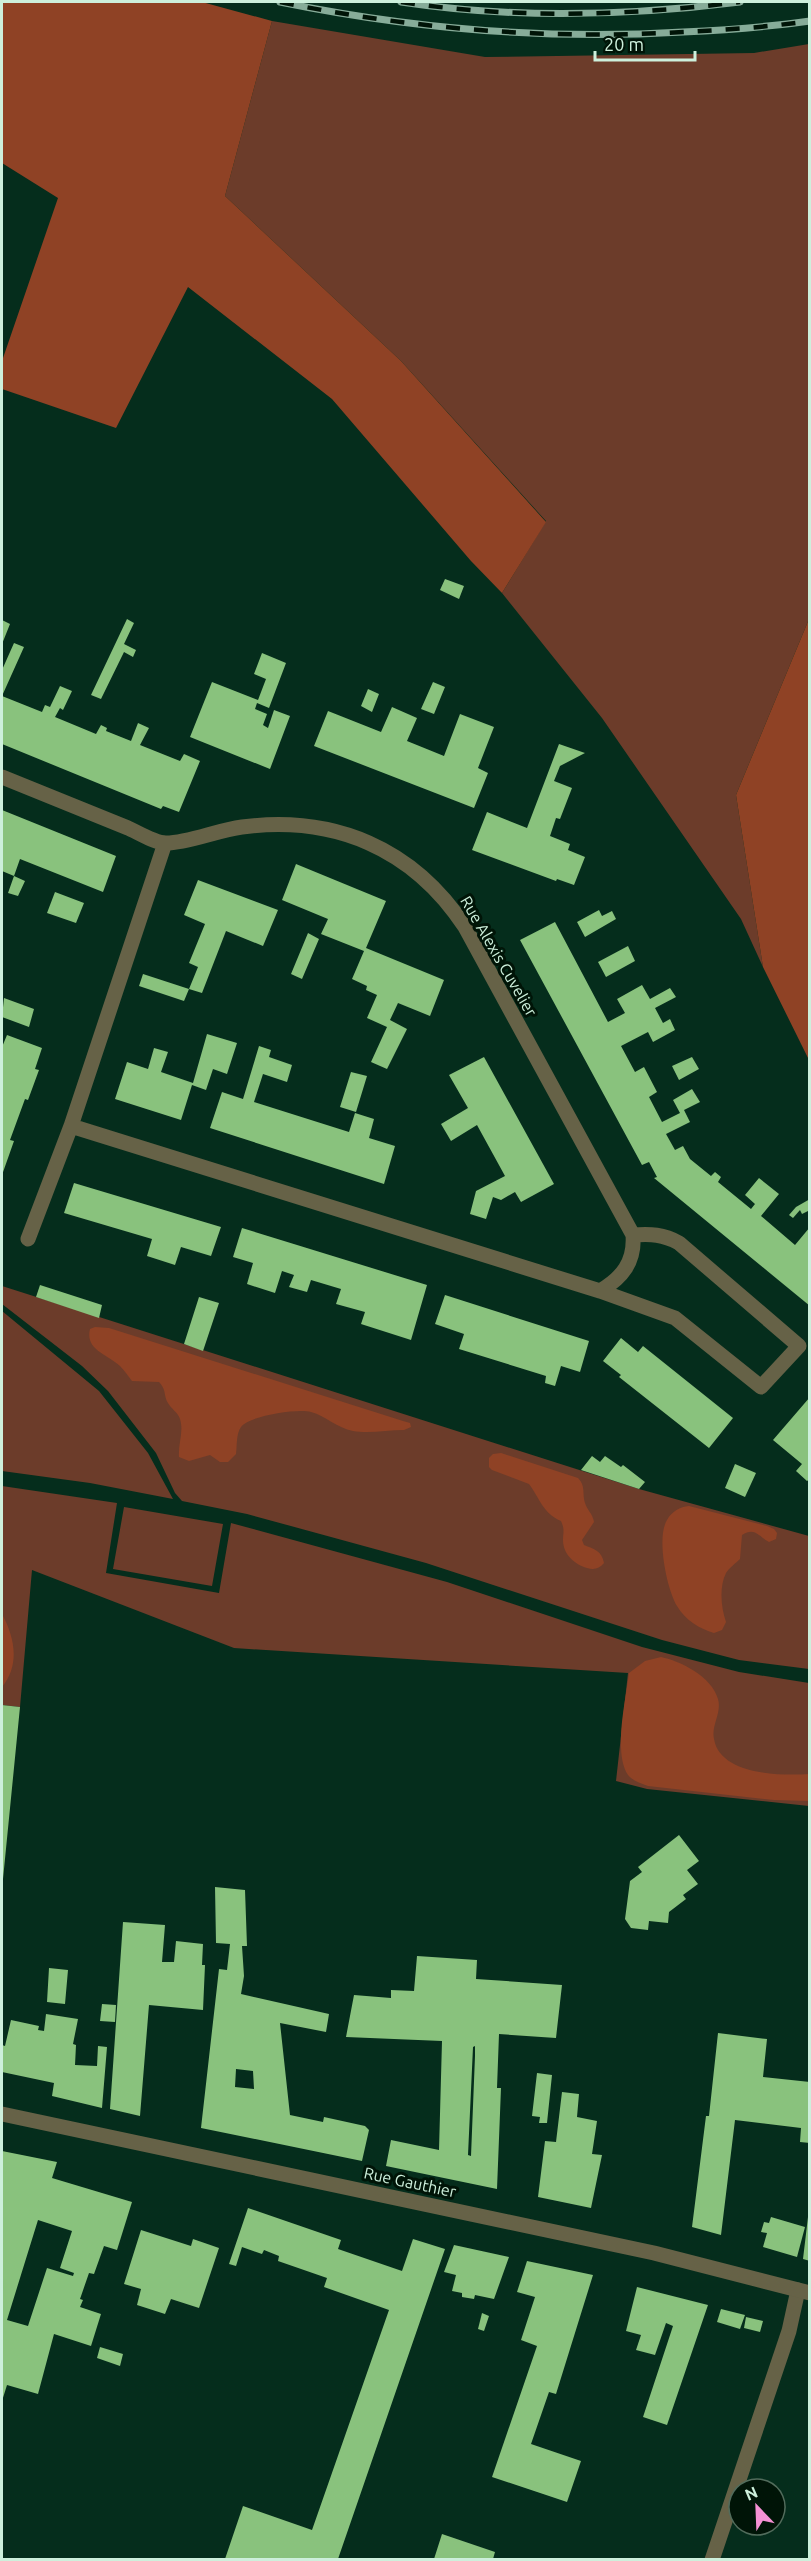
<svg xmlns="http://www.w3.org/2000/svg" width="811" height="2561" viewBox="0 0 811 2561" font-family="Ubuntu,sans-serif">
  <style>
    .green { fill: #6c3c2a }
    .forest { fill: #8f4225 }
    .building { fill: #89c27d; fill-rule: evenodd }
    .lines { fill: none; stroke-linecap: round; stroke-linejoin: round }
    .service { stroke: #666247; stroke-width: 15 }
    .minor { stroke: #666247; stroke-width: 15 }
    .rail-casing { stroke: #87ac99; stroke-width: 7 }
    .rail { stroke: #001407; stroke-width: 4.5; stroke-dasharray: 14; stroke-linecap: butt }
    .labels { text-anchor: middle; stroke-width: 6; stroke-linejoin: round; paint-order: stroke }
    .street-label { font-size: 16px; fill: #cdf0dc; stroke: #001407 }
  </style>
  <rect width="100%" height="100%" fill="#052d1c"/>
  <!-- green -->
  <path class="green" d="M 272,21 L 485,57 L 754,53 L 809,44 L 809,619 L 736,795 L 763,967 L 741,919 L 602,718 L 502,593 L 546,521 L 401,361 L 225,196 Z
    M 2,1286 L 639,1489 L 809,1536 L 809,1669 L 739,1660 L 662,1640 L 426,1563 L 247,1514 L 182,1501 L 175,1493 L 156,1453 L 108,1391 L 82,1366 L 2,1304 Z
    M 2,1311 L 99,1391 L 148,1453 L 173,1499 L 90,1483 L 2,1471 Z
    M 2,1486 L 117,1503 L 106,1573 L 219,1593 L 231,1523 L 447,1582 L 642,1647 L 739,1672 L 809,1683 L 809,1806 L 647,1789 L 616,1781 L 628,1673 L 234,1648 L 32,1570 L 20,1707 L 2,1705 Z
    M 124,1507 L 223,1524 L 212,1586 L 113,1569 Z"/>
  <!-- forest -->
  <path class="forest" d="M 2,2 L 202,2 L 272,21 L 225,196 L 401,361 L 546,522 L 502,593 L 471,561 L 332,399 L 188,287 L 116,428 L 2,389 L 2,361 L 58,198 L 2,163 Z
    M 809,619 L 809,1060 L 763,967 L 736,795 Z
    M 95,1327 L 109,1328 L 403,1421 L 410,1423 L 411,1427 L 404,1430 C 387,1430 369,1434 353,1431 C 337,1428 326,1416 311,1412 C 298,1408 248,1416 241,1427 C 236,1434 237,1446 236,1454 L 228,1462 L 220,1462 L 210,1455 L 189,1461 L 179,1457 C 178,1443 184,1432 180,1419 C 178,1412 171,1409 168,1403 C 163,1394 167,1391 159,1382 L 132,1381 C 129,1377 125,1371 120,1366 C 107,1354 85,1350 90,1329 Z
    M 501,1453 L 578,1478 C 586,1486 582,1494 585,1503 C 587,1510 593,1514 594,1522 L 582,1540 L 584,1545 C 594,1549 602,1551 604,1563 C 599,1569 594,1570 587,1568 C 574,1564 563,1554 563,1540 C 563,1532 565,1530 561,1521 C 543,1513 540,1499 529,1484 L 492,1470 L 489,1467 L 489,1458 L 493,1454 Z
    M 689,1506 L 767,1526 L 774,1529 L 777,1533 L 776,1539 L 769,1542 C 758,1536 755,1527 742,1535 L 740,1559 C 736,1563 729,1568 726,1573 C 719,1587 721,1608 726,1622 L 722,1630 L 714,1633 C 700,1629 685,1620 677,1606 C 667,1589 656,1538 667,1520 C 672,1511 680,1507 689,1506 Z
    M 2,1614 C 15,1638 20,1665 2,1687 Z
    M 661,1657 C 681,1661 712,1677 718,1699 C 722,1713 711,1725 714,1739 C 720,1775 781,1776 809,1774 L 809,1801 L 774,1800 L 648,1786 C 640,1783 633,1781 628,1775 C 613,1753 626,1699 629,1673 L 645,1661 Z"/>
  <!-- building -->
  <path class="building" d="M 445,579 L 464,586 L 459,599 L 440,590 Z
    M 127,619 L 134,623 L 124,644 L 136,650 L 133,657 L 124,652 L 101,699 L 91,695 Z
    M 2,620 L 10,624 L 2,644 Z
    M 14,643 L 24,647 L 2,696 L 42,712 L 45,705 L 50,707 L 60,686 L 72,691 L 63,710 L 60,708 L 55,717 L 96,734 L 101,725 L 107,728 L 106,731 L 131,741 L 138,723 L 149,728 L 140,745 L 180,761 L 184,754 L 200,761 L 179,812 L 163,806 L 161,809 L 2,744 L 2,670 Z
    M 262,653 L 286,663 L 269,708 L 257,703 L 255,709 L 267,714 L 263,725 L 268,728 L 274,710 L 290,716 L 270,769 L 190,737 L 212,682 L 258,700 L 266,679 L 254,674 Z
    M 433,682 L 445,687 L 434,714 L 421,709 Z
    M 368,689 L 379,694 L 372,712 L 361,706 Z
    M 392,707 L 417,718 L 407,741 L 444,756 L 460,714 L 494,727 L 478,768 L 488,773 L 474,808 L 314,746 L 328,711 L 381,732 Z
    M 559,744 L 585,753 L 560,766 L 554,781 L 572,788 L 560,819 L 556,818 L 550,836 L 570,844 L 568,850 L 585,857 L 574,885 L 557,879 L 556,881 L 472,850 L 487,812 L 527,828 Z
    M 2,810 L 116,856 L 103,892 L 20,859 L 14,876 L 2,871 Z
    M 296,864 L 386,901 L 366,948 L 444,980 L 430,1016 L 398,1003 L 390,1020 L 407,1029 L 387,1069 L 371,1062 L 387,1027 L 367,1018 L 377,995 L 366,990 L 367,986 L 352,979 L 364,951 L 321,934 L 328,919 L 282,900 Z
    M 14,876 L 25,881 L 18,896 L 8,893 Z
    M 198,880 L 278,910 L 263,946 L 226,931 L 202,993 L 189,989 L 198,967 L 189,963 L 205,924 L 184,915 Z
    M 55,892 L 84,903 L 76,923 L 47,913 Z
    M 599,910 L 602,916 L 612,911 L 616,919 L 585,937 L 577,922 Z
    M 555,922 L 608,1022 L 625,1013 L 617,999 L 642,985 L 650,999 L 670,988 L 676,997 L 655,1008 L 663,1023 L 670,1019 L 675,1030 L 653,1042 L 648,1032 L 621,1046 L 635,1072 L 644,1067 L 657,1092 L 649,1097 L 662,1122 L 680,1113 L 673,1100 L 692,1089 L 700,1102 L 684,1110 L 690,1122 L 666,1134 L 675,1150 L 683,1146 L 690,1159 L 711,1176 L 715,1172 L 721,1177 L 718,1182 L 751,1209 L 755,1204 L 745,1195 L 759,1178 L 779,1194 L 761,1216 L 795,1245 L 810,1227 L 810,1306 L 654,1178 L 657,1177 L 649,1162 L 642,1165 L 520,940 Z
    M 308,933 L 319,939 L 302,979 L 291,974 Z
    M 628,946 L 635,961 L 606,977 L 598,962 Z
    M 143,974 L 189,989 L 184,1001 L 139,986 Z
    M 4,998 L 34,1009 L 29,1027 L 2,1017 Z
    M 207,1034 L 237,1043 L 227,1074 L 213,1069 L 206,1090 L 192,1085 L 181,1120 L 115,1099 L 127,1062 L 148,1069 L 154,1048 L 168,1052 L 161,1072 L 193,1083 Z
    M 7,1035 L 42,1048 L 35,1069 L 39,1070 L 28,1100 L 25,1099 L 10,1140 L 14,1141 L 2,1175 L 2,1047 Z
    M 259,1046 L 271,1050 L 269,1057 L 292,1065 L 287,1082 L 263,1074 L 254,1102 L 349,1132 L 355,1113 L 374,1119 L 369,1138 L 395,1146 L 384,1184 L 210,1128 L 222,1092 L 243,1099 Z
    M 484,1057 L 554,1184 L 521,1202 L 515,1192 L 501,1200 L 493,1197 L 486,1219 L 470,1214 L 476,1191 L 505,1176 L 477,1125 L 451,1141 L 441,1124 L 468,1108 L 449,1075 Z
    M 692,1057 L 699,1069 L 679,1080 L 672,1066 Z
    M 351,1072 L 367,1076 L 356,1112 L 340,1107 Z
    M 74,1183 L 221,1227 L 211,1256 L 181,1247 L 175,1265 L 147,1256 L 152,1239 L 64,1213 Z
    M 810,1199 L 810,1210 L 802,1214 L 800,1210 L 793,1218 L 789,1215 L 796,1207 Z
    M 242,1228 L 427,1285 L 411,1340 L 361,1324 L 365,1312 L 336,1304 L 341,1289 L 311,1280 L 307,1292 L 289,1287 L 294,1275 L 282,1271 L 275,1293 L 247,1284 L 253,1263 L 233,1257 Z
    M 40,1285 L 102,1305 L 99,1318 L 36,1297 Z
    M 445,1295 L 589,1341 L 580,1372 L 561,1366 L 555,1386 L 545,1383 L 546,1376 L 459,1349 L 464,1334 L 435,1324 Z
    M 199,1297 L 219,1303 L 203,1351 L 184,1344 Z
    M 621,1338 L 638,1352 L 643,1346 L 733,1418 L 709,1448 L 619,1377 L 621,1375 L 603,1361 Z
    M 810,1397 L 810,1479 L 807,1481 L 796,1471 L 802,1464 L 773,1440 Z
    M 592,1456 L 600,1462 L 605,1456 L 621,1467 L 623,1465 L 645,1482 L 639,1489 L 581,1470 Z
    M 735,1464 L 756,1473 L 745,1497 L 725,1488 Z
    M 2,1705 L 20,1707 L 3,1879 L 2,1879 Z
    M 679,1835 L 699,1861 L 687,1870 L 698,1884 L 683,1895 L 686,1899 L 669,1912 L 668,1923 L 649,1921 L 648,1930 L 631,1928 L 625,1919 L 630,1881 L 642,1872 L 638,1867 Z
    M 215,1887 L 245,1890 L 247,1946 L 242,1946 L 244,1976 L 241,1994 L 329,2014 L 326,2032 L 280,2023 L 290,2115 L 323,2122 L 324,2117 L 365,2126 L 369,2130 L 362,2161 L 201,2128 L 219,1969 L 227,1970 L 230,1944 L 216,1943 ZM 236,2069 L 253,2071 L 254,2089 L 235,2087 Z
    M 123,1922 L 165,1925 L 162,1962 L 174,1962 L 176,1941 L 203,1944 L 202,1965 L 205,1965 L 203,2010 L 149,2005 L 140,2116 L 110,2109 Z
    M 417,1956 L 477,1960 L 476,1979 L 562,1985 L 556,2038 L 499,2034 L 497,2088 L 501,2088 L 497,2189 L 386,2166 L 391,2140 L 439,2150 L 442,2041 L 346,2037 L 354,1995 L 391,1998 L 391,1990 L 414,1991 ZM 475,2046 L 475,2056 L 471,2156 L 468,2155 L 473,2047 Z
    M 49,1968 L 68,1970 L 65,2004 L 47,2002 Z
    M 102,2004 L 116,2005 L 115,2022 L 100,2021 Z
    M 46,2014 L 78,2019 L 73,2044 L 76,2045 L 75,2065 L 97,2066 L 98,2046 L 107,2047 L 102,2108 L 52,2096 L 54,2083 L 2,2072 L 2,2045 L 5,2046 L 11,2020 L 39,2026 L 38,2030 L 44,2031 Z
    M 718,2033 L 767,2039 L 763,2077 L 810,2082 L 810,2143 L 800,2142 L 801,2128 L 735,2120 L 721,2235 L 692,2227 L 706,2116 L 709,2116 Z
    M 537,2073 L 552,2075 L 547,2123 L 539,2123 L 540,2117 L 532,2116 Z
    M 562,2092 L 579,2094 L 577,2117 L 597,2121 L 592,2154 L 602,2155 L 591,2208 L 538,2197 L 545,2141 L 556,2142 Z
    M 2,2151 L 57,2162 L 52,2178 L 132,2202 L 117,2250 L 104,2246 L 94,2274 L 89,2273 L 80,2299 L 83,2300 L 80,2307 L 101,2314 L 91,2346 L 54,2334 L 38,2394 L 7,2385 L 2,2401 ZM 38,2220 L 72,2231 L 60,2268 L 74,2273 L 73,2276 L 47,2268 L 28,2326 L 7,2320 Z
    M 248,2208 L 341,2240 L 338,2249 L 402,2271 L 413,2239 L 445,2249 L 338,2559 L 225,2559 L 243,2506 L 312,2530 L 389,2310 L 324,2287 L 327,2278 L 278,2261 L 279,2256 L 264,2250 L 262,2254 L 242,2247 L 236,2266 L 229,2264 Z
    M 771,2217 L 805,2227 L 797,2257 L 763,2247 L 767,2233 L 761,2232 L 764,2222 L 769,2223 Z
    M 808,2217 L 810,2217 L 810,2261 L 803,2259 Z
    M 141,2230 L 191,2246 L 193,2239 L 219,2248 L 199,2308 L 171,2299 L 165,2314 L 137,2305 L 141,2289 L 124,2284 Z
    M 454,2245 L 509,2257 L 494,2299 L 475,2295 L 474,2299 L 462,2297 L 462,2293 L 452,2291 L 456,2275 L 444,2272 Z
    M 527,2261 L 593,2275 L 556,2394 L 549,2392 L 531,2444 L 581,2461 L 567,2502 L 492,2477 L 537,2346 L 521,2340 L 535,2297 L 517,2292 Z
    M 637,2287 L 708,2305 L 667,2425 L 643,2417 L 673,2326 L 666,2323 L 655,2355 L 636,2350 L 641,2335 L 626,2331 Z
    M 721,2309 L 745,2315 L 740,2329 L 717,2322 Z
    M 482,2313 L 489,2316 L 484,2331 L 478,2329 Z
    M 746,2317 L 763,2321 L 760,2332 L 744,2328 Z
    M 100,2347 L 123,2354 L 120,2366 L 97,2358 Z
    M 442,2534 L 495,2552 L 493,2559 L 434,2559 Z"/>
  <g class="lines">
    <!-- service -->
    <path class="service" d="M 712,2560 L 789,2331 L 798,2290"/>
    <!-- minor -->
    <path class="minor" d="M 2,777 C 44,794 86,811 128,828 C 139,833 155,843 166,843 C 188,843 218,830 242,827 C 334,815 413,848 465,927 L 633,1235 C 635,1262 622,1278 600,1291 L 71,1126 L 165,843
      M 28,1239 L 71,1126
      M 600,1291 L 675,1318 L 761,1387 L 799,1346 L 679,1243 C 663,1234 651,1234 633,1235
      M 2,2114 L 654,2253 L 810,2293"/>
    <!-- rail casing -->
    <g class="rail-casing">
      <path id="rail" d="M 280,2 C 413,29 548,40 683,32 C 725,30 768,27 810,21
        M 401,2 C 514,19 627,16 740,2"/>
    </g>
    <!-- rail -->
    <use href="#rail" class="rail"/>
  </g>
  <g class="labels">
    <!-- street labels -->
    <g class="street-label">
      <text transform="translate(499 956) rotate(60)" y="6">Rue Alexis Cuvelier</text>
      <text transform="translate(410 2182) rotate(12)" y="6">Rue Gauthier</text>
    </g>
  </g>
  <!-- border -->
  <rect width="811" height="2561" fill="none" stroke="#cdf0dc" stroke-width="6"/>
  <!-- north arrow -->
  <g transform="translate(757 2507) rotate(337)"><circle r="28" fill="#001407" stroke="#526c5c" stroke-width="1.5"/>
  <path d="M0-4.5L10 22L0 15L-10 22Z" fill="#f491d4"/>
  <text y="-9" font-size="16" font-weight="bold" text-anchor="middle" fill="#cdf0dc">N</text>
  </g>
  <!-- scale -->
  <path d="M595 51v9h100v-9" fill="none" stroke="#cdf0dc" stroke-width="3"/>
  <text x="604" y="51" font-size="18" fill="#cdf0dc" stroke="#001407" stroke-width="4.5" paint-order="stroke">20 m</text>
</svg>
